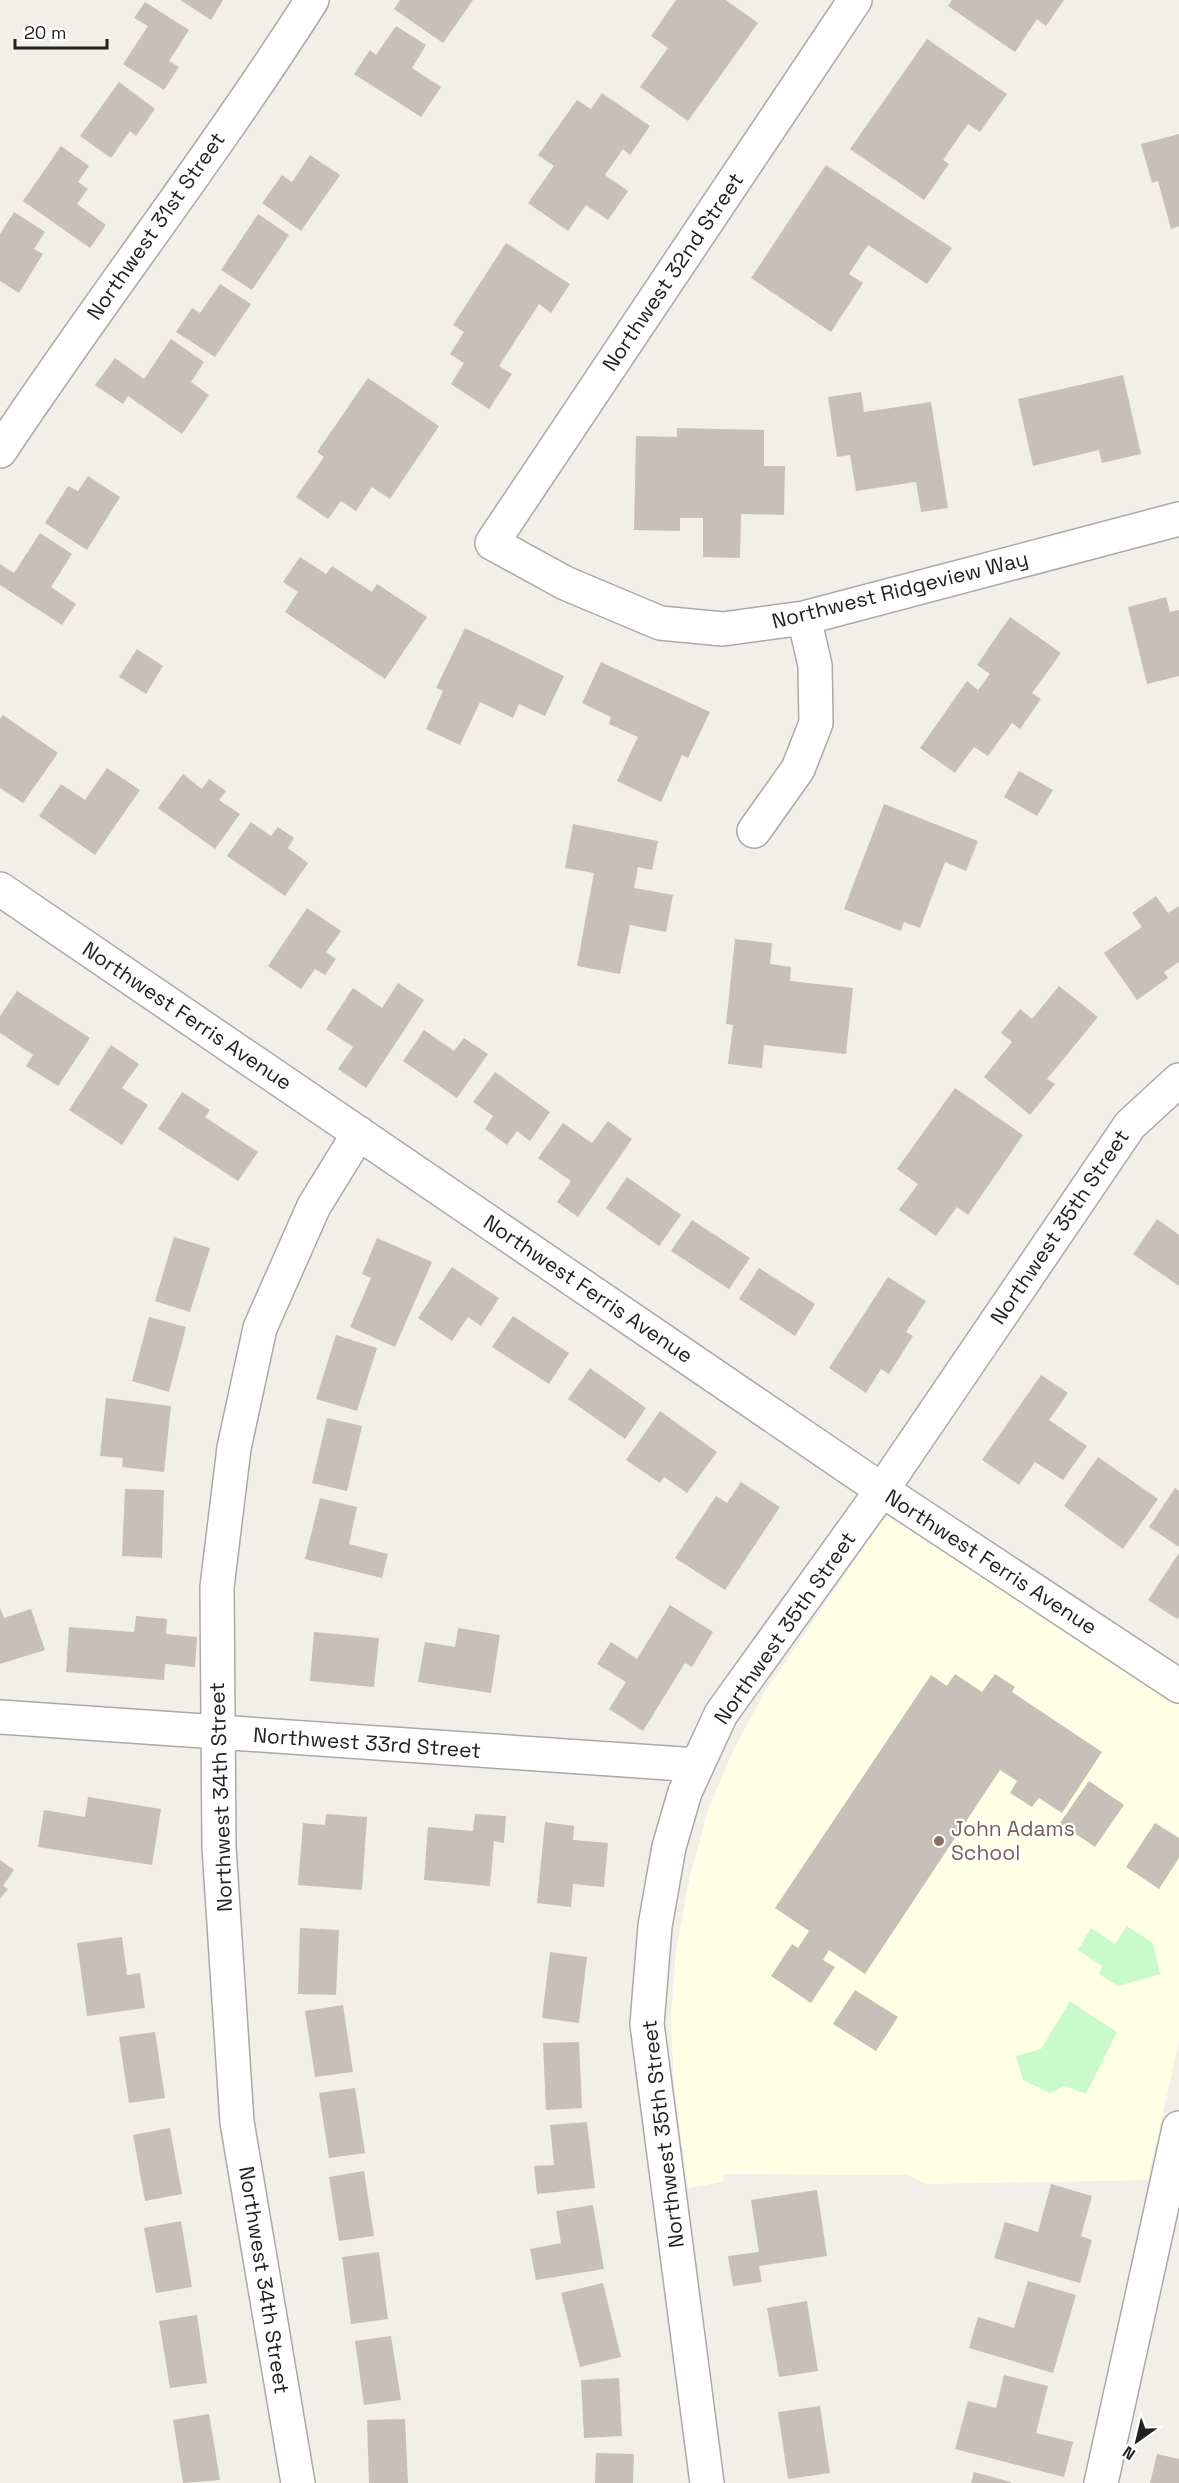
<svg xmlns="http://www.w3.org/2000/svg" width="1179" height="2483" viewBox="0 0 1179 2483" font-family="'Space Grotesk',sans-serif">
  <style>
    .education { fill: #ffffe5 }
    .park { fill: #c8facc }
    .building { fill: #c7bfb8 }
    .lines { fill: none; stroke-linecap: round; stroke-linejoin: round }
    .street-casing { stroke: #a9a9a9; stroke-width: 36 }
    .street { stroke: #fff; stroke-width: 33 }
    .education-dot { fill: #8d6e63; stroke: #fff; stroke-width: 2 }
    .labels { text-anchor: middle; stroke-width: 4.5; stroke-linejoin: round; paint-order: stroke }
    .street-label { font-size: 21px; fill: #222; stroke: #fff }
    .education-label { font-size: 21px; fill: #785e54; stroke: #fff; text-anchor: start }
  </style>
  <rect width="100%" height="100%" fill="#f2efe9"/>
  <!-- education -->
  <path class="education" d="M 893,1514 L 1179,1700 L 1179,2041 L 1148,2180 L 927,2184 L 907,2175 L 723,2174 L 723,2182 L 688,2188 L 674,2085 L 671,2020 L 676,1951 L 690,1876 L 709,1807 L 735,1747 L 766,1690 L 882,1521 Z"/>
  <!-- park -->
  <path class="park" d="M 1127,1926 L 1153,1943 L 1160,1974 L 1118,1986 L 1099,1974 L 1102,1966 L 1078,1950 L 1091,1928 L 1115,1944 Z
    M 1070,2001 L 1117,2032 L 1086,2094 L 1065,2086 L 1050,2093 L 1023,2080 L 1016,2056 L 1041,2049 Z"/>
  <!-- building -->
  <path class="building" d="M 180,0 L 223,0 L 211,20 Z
    M 400,0 L 473,0 L 443,43 L 394,9 Z
    M 676,0 L 726,0 L 758,23 L 688,121 L 640,87 L 668,48 L 651,36 Z
    M 952,0 L 1064,0 L 1046,26 L 1037,19 L 1015,52 L 948,6 Z
    M 145,2 L 189,30 L 169,61 L 179,67 L 164,90 L 123,64 L 148,26 L 134,18 Z
    M 396,26 L 426,45 L 412,68 L 441,87 L 421,117 L 354,74 L 370,50 L 376,55 Z
    M 927,39 L 1007,94 L 980,132 L 968,124 L 943,160 L 949,164 L 924,200 L 850,149 Z
    M 119,82 L 155,109 L 136,136 L 130,131 L 111,158 L 80,136 Z
    M 602,93 L 650,126 L 630,155 L 623,149 L 605,175 L 628,191 L 608,220 L 586,205 L 568,231 L 528,203 L 554,166 L 538,155 L 577,100 L 591,109 Z
    M 1179,134 L 1179,226 L 1171,229 L 1158,181 L 1152,183 L 1141,144 Z
    M 61,146 L 89,166 L 78,182 L 88,189 L 77,204 L 106,225 L 90,248 L 23,201 Z
    M 310,155 L 340,175 L 301,231 L 262,203 L 282,175 L 292,182 Z
    M 826,165 L 952,248 L 927,284 L 868,245 L 849,274 L 863,283 L 831,332 L 751,278 Z
    M 14,212 L 45,232 L 34,249 L 43,254 L 19,293 L 0,281 L 0,234 Z
    M 258,214 L 289,235 L 252,290 L 221,270 Z
    M 506,243 L 570,284 L 551,313 L 539,304 L 499,366 L 512,374 L 489,409 L 451,384 L 464,363 L 450,354 L 464,332 L 453,325 Z
    M 220,284 L 251,304 L 215,357 L 176,332 L 192,308 L 200,313 Z
    M 171,339 L 204,362 L 191,382 L 209,395 L 182,434 L 128,396 L 123,404 L 95,385 L 115,358 L 144,379 Z
    M 1123,375 L 1141,454 L 1102,463 L 1099,450 L 1033,466 L 1018,399 Z
    M 368,378 L 439,426 L 390,499 L 372,487 L 356,511 L 341,501 L 328,519 L 296,497 L 324,457 L 317,452 Z
    M 861,392 L 864,412 L 931,402 L 948,508 L 921,512 L 916,482 L 856,491 L 850,455 L 837,457 L 828,397 Z
    M 677,428 L 764,430 L 764,466 L 785,466 L 784,515 L 741,514 L 740,558 L 703,557 L 703,518 L 680,518 L 680,531 L 634,530 L 636,436 L 677,437 Z
    M 88,476 L 120,497 L 87,550 L 45,523 L 68,486 L 78,491 Z
    M 40,533 L 72,554 L 51,587 L 76,604 L 62,625 L 0,585 L 0,564 L 14,573 Z
    M 300,557 L 326,574 L 332,566 L 372,592 L 377,584 L 427,617 L 385,679 L 285,612 L 298,592 L 283,582 Z
    M 1166,597 L 1170,612 L 1179,610 L 1179,676 L 1147,684 L 1128,607 Z
    M 1010,617 L 1061,653 L 1032,693 L 1041,699 L 1020,729 L 1012,723 L 988,756 L 974,747 L 955,773 L 920,748 L 967,681 L 978,690 L 990,674 L 977,665 Z
    M 465,628 L 564,676 L 545,716 L 519,704 L 513,718 L 480,702 L 460,745 L 426,729 L 443,691 L 436,688 Z
    M 137,649 L 163,666 L 146,694 L 119,677 Z
    M 601,662 L 710,712 L 688,758 L 682,755 L 661,802 L 617,781 L 638,737 L 609,724 L 611,717 L 582,703 Z
    M 3,715 L 58,753 L 23,803 L 0,788 L 0,719 Z
    M 107,768 L 140,790 L 95,855 L 39,816 L 61,784 L 85,800 Z
    M 1019,771 L 1053,790 L 1037,816 L 1004,797 Z
    M 183,774 L 202,789 L 209,779 L 226,791 L 219,800 L 240,814 L 215,849 L 158,808 Z
    M 884,804 L 978,841 L 966,871 L 945,862 L 920,928 L 904,922 L 901,931 L 844,909 Z
    M 251,822 L 271,836 L 278,827 L 294,838 L 288,848 L 308,863 L 285,896 L 227,856 Z
    M 573,824 L 658,841 L 652,870 L 638,867 L 634,888 L 673,895 L 666,932 L 630,925 L 620,974 L 577,966 L 594,873 L 565,868 Z
    M 1156,896 L 1168,913 L 1179,906 L 1179,962 L 1164,972 L 1168,978 L 1137,1000 L 1104,953 L 1142,927 L 1132,913 Z
    M 307,908 L 341,931 L 326,952 L 336,959 L 325,975 L 315,969 L 301,989 L 268,966 Z
    M 735,939 L 772,943 L 770,964 L 791,967 L 790,981 L 853,988 L 846,1054 L 764,1045 L 762,1068 L 728,1064 L 733,1025 L 726,1024 Z
    M 398,983 L 424,1000 L 366,1088 L 338,1069 L 353,1047 L 326,1029 L 353,988 L 382,1008 Z
    M 1059,986 L 1098,1017 L 1047,1079 L 1055,1084 L 1030,1115 L 984,1077 L 1012,1042 L 1001,1033 L 1020,1009 L 1032,1019 Z
    M 17,991 L 90,1038 L 58,1086 L 26,1066 L 33,1055 L 0,1033 L 0,1016 Z
    M 424,1030 L 454,1051 L 464,1038 L 488,1054 L 457,1098 L 403,1061 Z
    M 111,1045 L 139,1064 L 122,1088 L 148,1105 L 122,1145 L 69,1110 Z
    M 495,1072 L 550,1112 L 530,1141 L 517,1131 L 507,1145 L 485,1129 L 493,1116 L 473,1102 Z
    M 955,1088 L 1023,1135 L 968,1215 L 957,1207 L 936,1236 L 899,1210 L 918,1184 L 897,1169 Z
    M 182,1092 L 210,1110 L 205,1117 L 258,1152 L 238,1181 L 158,1129 Z
    M 608,1121 L 632,1139 L 578,1217 L 557,1202 L 571,1181 L 538,1158 L 563,1123 L 592,1143 Z
    M 627,1177 L 681,1215 L 659,1246 L 606,1208 Z
    M 1157,1219 L 1179,1235 L 1179,1286 L 1133,1254 Z
    M 692,1220 L 750,1258 L 729,1289 L 671,1251 Z
    M 174,1237 L 210,1248 L 190,1312 L 155,1301 Z
    M 377,1238 L 432,1262 L 395,1347 L 350,1327 L 371,1278 L 362,1274 Z
    M 452,1267 L 499,1298 L 481,1326 L 468,1317 L 452,1341 L 418,1318 Z
    M 759,1268 L 815,1304 L 795,1336 L 739,1299 Z
    M 888,1277 L 926,1301 L 906,1332 L 913,1336 L 889,1374 L 881,1369 L 866,1393 L 829,1368 Z
    M 513,1316 L 569,1353 L 549,1384 L 492,1347 Z
    M 149,1317 L 186,1327 L 169,1392 L 132,1381 Z
    M 336,1335 L 377,1348 L 357,1411 L 316,1399 Z
    M 590,1368 L 646,1408 L 625,1439 L 568,1399 Z
    M 1041,1375 L 1068,1393 L 1049,1420 L 1087,1446 L 1063,1480 L 1035,1462 L 1019,1485 L 982,1460 Z
    M 106,1398 L 171,1406 L 164,1472 L 122,1467 L 123,1458 L 100,1456 Z
    M 660,1411 L 717,1452 L 687,1493 L 664,1477 L 660,1483 L 626,1460 Z
    M 327,1418 L 362,1426 L 347,1491 L 312,1483 Z
    M 1098,1457 L 1158,1499 L 1123,1549 L 1064,1506 Z
    M 741,1482 L 780,1507 L 725,1590 L 675,1558 L 716,1496 L 727,1503 Z
    M 1175,1488 L 1179,1491 L 1179,1547 L 1149,1527 Z
    M 125,1489 L 164,1490 L 162,1558 L 122,1556 Z
    M 320,1498 L 357,1507 L 349,1544 L 388,1554 L 382,1578 L 305,1559 Z
    M 1179,1553 L 1179,1617 L 1177,1619 L 1148,1600 Z
    M 670,1605 L 713,1632 L 692,1667 L 685,1663 L 643,1731 L 609,1709 L 626,1682 L 597,1664 L 611,1642 L 637,1659 Z
    M 0,1608 L 4,1618 L 31,1609 L 45,1650 L 0,1664 Z
    M 136,1616 L 167,1619 L 166,1634 L 197,1637 L 195,1667 L 165,1664 L 164,1680 L 66,1672 L 69,1627 L 134,1632 Z
    M 458,1628 L 500,1635 L 491,1693 L 418,1682 L 425,1642 L 455,1647 Z
    M 314,1632 L 379,1638 L 374,1687 L 310,1681 Z
    M 955,1674 L 982,1692 L 995,1674 L 1015,1687 L 1012,1692 L 1102,1752 L 1062,1813 L 1039,1798 L 1032,1807 L 1010,1793 L 1017,1781 L 1000,1770 L 865,1974 L 829,1950 L 823,1960 L 835,1967 L 811,2003 L 771,1976 L 792,1944 L 798,1948 L 809,1931 L 775,1908 L 931,1675 L 947,1686 Z
    M 1089,1781 L 1124,1805 L 1095,1847 L 1060,1823 Z
    M 88,1797 L 161,1809 L 152,1865 L 38,1847 L 44,1810 L 85,1817 Z
    M 326,1814 L 367,1817 L 362,1890 L 298,1885 L 303,1823 L 325,1825 Z
    M 475,1814 L 506,1816 L 504,1843 L 494,1841 L 490,1886 L 424,1880 L 428,1827 L 473,1831 Z
    M 545,1822 L 574,1826 L 573,1840 L 608,1843 L 604,1887 L 573,1884 L 571,1907 L 537,1903 Z
    M 1155,1823 L 1179,1838 L 1179,1858 L 1159,1889 L 1126,1867 Z
    M 0,1860 L 14,1870 L 3,1886 L 8,1889 L 0,1899 Z
    M 300,1928 L 339,1930 L 336,1995 L 298,1994 Z
    M 122,1937 L 127,1975 L 140,1973 L 145,2008 L 87,2016 L 77,1943 Z
    M 550,1952 L 587,1957 L 579,2023 L 542,2018 Z
    M 855,1990 L 898,2017 L 876,2051 L 833,2024 Z
    M 343,2005 L 353,2072 L 315,2077 L 305,2011 Z
    M 155,2032 L 165,2098 L 129,2103 L 119,2037 Z
    M 579,2042 L 582,2108 L 546,2110 L 543,2043 Z
    M 355,2088 L 365,2153 L 329,2158 L 319,2093 Z
    M 587,2122 L 595,2188 L 537,2194 L 534,2166 L 554,2165 L 550,2125 Z
    M 170,2128 L 182,2194 L 145,2201 L 133,2135 Z
    M 364,2171 L 374,2236 L 339,2241 L 329,2177 Z
    M 1051,2184 L 1092,2196 L 1081,2236 L 1092,2240 L 1080,2283 L 994,2258 L 1005,2222 L 1038,2232 Z
    M 817,2190 L 827,2256 L 759,2266 L 762,2282 L 733,2286 L 728,2256 L 759,2252 L 751,2200 Z
    M 593,2205 L 604,2269 L 536,2280 L 530,2249 L 561,2243 L 556,2211 Z
    M 181,2221 L 192,2287 L 156,2293 L 144,2228 Z
    M 379,2252 L 388,2319 L 351,2324 L 342,2257 Z
    M 1028,2281 L 1076,2295 L 1053,2373 L 969,2348 L 978,2317 L 1014,2328 Z
    M 603,2283 L 621,2357 L 580,2367 L 561,2293 Z
    M 807,2301 L 818,2371 L 779,2377 L 767,2308 Z
    M 197,2315 L 207,2383 L 170,2388 L 159,2321 Z
    M 391,2336 L 401,2400 L 364,2405 L 355,2341 Z
    M 1004,2375 L 1048,2386 L 1036,2433 L 1073,2442 L 1064,2477 L 955,2449 L 968,2401 L 996,2408 Z
    M 619,2378 L 622,2436 L 584,2438 L 581,2380 Z
    M 820,2406 L 830,2473 L 788,2479 L 778,2412 Z
    M 209,2414 L 220,2480 L 183,2483 L 173,2420 Z
    M 405,2419 L 408,2483 L 369,2483 L 367,2420 Z
    M 596,2453 L 634,2454 L 633,2483 L 595,2483 Z
    M 1157,2454 L 1179,2459 L 1179,2483 L 1150,2483 Z
    M 974,2472 L 1011,2482 L 1011,2483 L 971,2483 Z"/>
  <g class="lines">
    <!-- street casing -->
    <g class="street-casing">
      <path id="street" d="M 855,0 L 492,543 L 565,583 L 660,623 L 723,629 L 804,618 L 1179,519
        M 0,451 C 101,299 214,154 312,0
        M 754,831 L 798,769 L 816,723 L 815,665 L 804,618
        M 0,889 L 882,1490 L 1179,1686
        M 0,1717 L 697,1765
        M 298,2483 L 237,2122 L 219,1847 L 217,1587 L 234,1448 L 260,1328 L 314,1206 L 359,1133
        M 707,2483 L 647,2024 L 655,1926 L 669,1847 L 685,1792 L 721,1714 L 882,1490 L 1130,1125 L 1179,1080
        M 1101,2483 L 1179,2128"/>
    </g>
    <!-- street -->
    <use href="#street" class="street"/>
  </g>
  <!-- markers -->
  <circle class="education-dot" cx="939" cy="1841" r="6"/>
  <g class="labels">
    <!-- street labels -->
    <g class="street-label">
      <text transform="translate(156 226) rotate(-55)" y="7">Northwest 31st Street</text>
      <text transform="translate(673 272) rotate(-56)" y="7">Northwest 32nd Street</text>
      <text transform="translate(900 590) rotate(-14)" y="7">Northwest Ridgeview Way</text>
      <text transform="translate(187 1016) rotate(34)" y="7">Northwest Ferris Avenue</text>
      <text transform="translate(1060 1227) rotate(-56)" y="7">Northwest 35th Street</text>
      <text transform="translate(588 1289) rotate(34)" y="7">Northwest Ferris Avenue</text>
      <text transform="translate(991 1562) rotate(33)" y="7">Northwest Ferris Avenue</text>
      <text transform="translate(785 1628) rotate(-55)" y="7">Northwest 35th Street</text>
      <text transform="translate(367 1743) rotate(4)" y="7">Northwest 33rd Street</text>
      <text transform="translate(221 1797) rotate(-92)" y="7">Northwest 34th Street</text>
      <text transform="translate(663 2134) rotate(-97)" y="7">Northwest 35th Street</text>
      <text transform="translate(264 2280) rotate(81)" y="7">Northwest 34th Street</text>
    </g>
    <!-- education labels -->
    <g class="education-label">
      <text x="951" y="1836">John Adams<tspan x="951" dy="24">School</tspan></text>
    </g>
  </g>
  <!-- north arrow -->
  <g transform="translate(1137 2441) rotate(214)" stroke="#ffffff" stroke-width="4.5" paint-order="stroke">
  <path d="M0-4.5L10 22L0 15L-10 22Z" fill="#222222"/>
  <text y="-9" font-size="16" font-weight="bold" text-anchor="middle" fill="#222222">N</text>
  </g>
  <!-- scale -->
  <path d="M15 39v9h92v-9" fill="none" stroke="#222222" stroke-width="3"/>
  <text x="24" y="39" font-size="18" fill="#222222" stroke="#ffffff" stroke-width="4.5" paint-order="stroke">20 m</text>
</svg>
